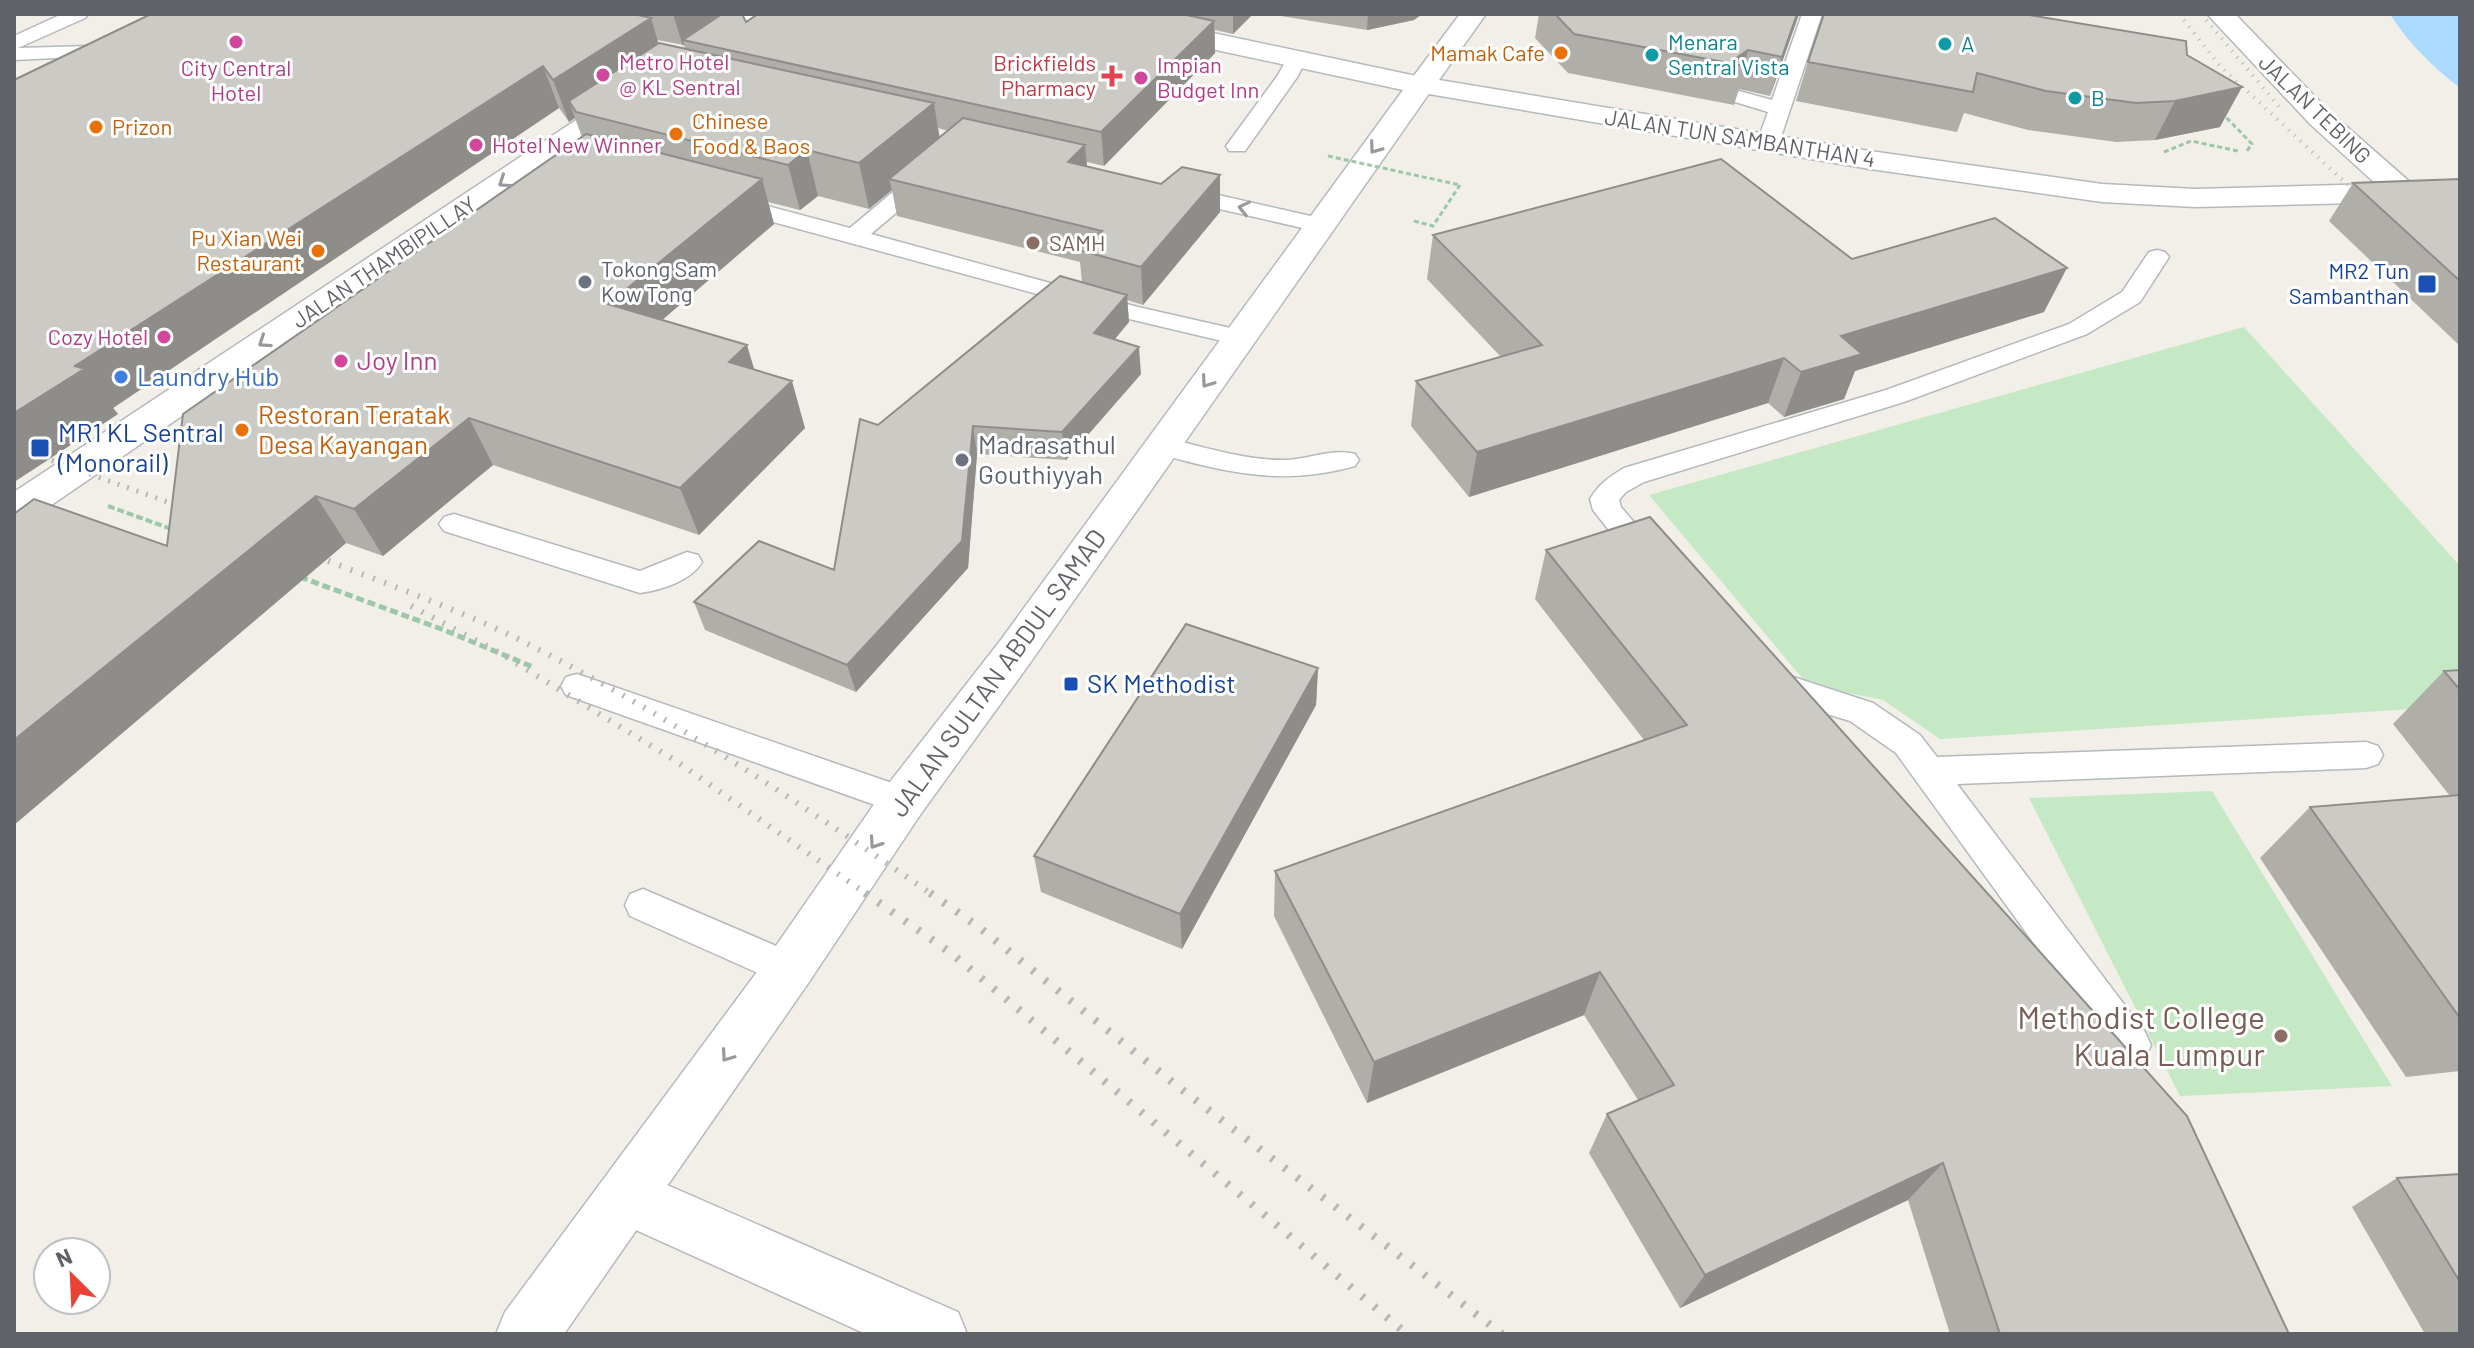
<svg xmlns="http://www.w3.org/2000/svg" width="2474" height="1348" viewBox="0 0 2474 1348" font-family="Barlow,sans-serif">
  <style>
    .green { fill: #c5e8c5 }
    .water { fill: #aadaff }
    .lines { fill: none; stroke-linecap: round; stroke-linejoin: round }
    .service-casing { stroke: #b5b8bc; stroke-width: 3 }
    .minor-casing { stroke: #b5b8bc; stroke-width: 3 }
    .secondary-casing { stroke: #b6babf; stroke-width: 3 }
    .path-far2 { stroke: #9cc7a9; stroke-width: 3; stroke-dasharray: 5 3; stroke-linecap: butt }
    .path-far1 { stroke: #9cc7a9; stroke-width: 4; stroke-dasharray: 7 3; stroke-linecap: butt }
    .path { stroke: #9cc7a9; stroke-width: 5; stroke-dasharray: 8 4; stroke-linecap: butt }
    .service { fill: #fff; fill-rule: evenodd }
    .minor { fill: #fff; fill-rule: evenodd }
    .secondary { fill: #fff; fill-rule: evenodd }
    .rail-far3 { stroke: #b6b7b8; stroke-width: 4; stroke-dasharray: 1 7; stroke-linecap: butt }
    .rail-far2 { stroke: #b6b7b8; stroke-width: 5; stroke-dasharray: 2 8; stroke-linecap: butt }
    .rail-far1 { stroke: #b6b7b8; stroke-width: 6; stroke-dasharray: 2 10; stroke-linecap: butt }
    .rail { stroke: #b6b7b8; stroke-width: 8; stroke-dasharray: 3 13; stroke-linecap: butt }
    .path-bridge { stroke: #9cc7a9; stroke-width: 3; stroke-dasharray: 5 3; stroke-linecap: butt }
    .wall { fill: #afaea9; fill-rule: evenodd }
    .shaded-wall { fill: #8f8d8a }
    .building { fill: #cccac5; stroke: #8f8d8a; stroke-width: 2 }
    .oneway { stroke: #979a9d }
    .hotel-dot { fill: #d1479c; stroke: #fff; stroke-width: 3 }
    .culture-dot { fill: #0f9aa8; stroke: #fff; stroke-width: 3 }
    .food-dot { fill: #e8710a; stroke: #fff; stroke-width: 3 }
    .health-dot { fill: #e0444e; stroke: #fff; stroke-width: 3 }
    .education-dot { fill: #8d6e63; stroke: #fff; stroke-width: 3 }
    .worship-dot { fill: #6b7280; stroke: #fff; stroke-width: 3 }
    .transit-dot { fill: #1a4fb4; stroke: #fff; stroke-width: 3 }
    .shop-dot { fill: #3f7fe0; stroke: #fff; stroke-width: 3 }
    .labels { text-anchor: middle; stroke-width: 6; stroke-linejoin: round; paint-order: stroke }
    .far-culture-label { font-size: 22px; fill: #0d838f; stroke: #fff; text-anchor: start }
    .far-food-label { font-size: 22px; fill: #c56008; stroke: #fff; text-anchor: end }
    .far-hotel-label { font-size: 22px; fill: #b23c85; stroke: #fff; text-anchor: start }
    .far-health-label { font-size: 22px; fill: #be3a42; stroke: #fff; text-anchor: end }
    .far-street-label { font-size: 22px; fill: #5f6368; stroke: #fff }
    .far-education-label { font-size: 22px; fill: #785e54; stroke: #fff; text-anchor: start }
    .far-worship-label { font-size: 22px; fill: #5b616d; stroke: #fff; text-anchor: start }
    .far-transit-label { font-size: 22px; fill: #164399; stroke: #fff; text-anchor: end }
    .hotel-label { font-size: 26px; fill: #b23c85; stroke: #fff; text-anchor: start }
    .shop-label { font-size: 26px; fill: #366cbe; stroke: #fff; text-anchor: start }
    .food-label { font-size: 26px; fill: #c56008; stroke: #fff; text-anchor: start }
    .transit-label { font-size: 26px; fill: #164399; stroke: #fff; text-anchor: start }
    .worship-label { font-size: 26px; fill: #5b616d; stroke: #fff; text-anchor: start }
    .street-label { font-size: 26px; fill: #5f6368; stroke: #fff }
    .near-education-label { font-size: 32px; fill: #785e54; stroke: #fff; text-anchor: end }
  </style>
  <rect width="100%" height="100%" fill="#f1efe8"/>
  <!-- green -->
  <path class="green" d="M 2244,327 L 2460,566 L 2460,706 L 1940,739 L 1883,700 L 1808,685 L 1649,495 Z
    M 2212,791 L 2392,1086 L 2180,1096 L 2029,798 Z"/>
  <!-- water -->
  <path class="water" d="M 2390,14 L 2460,14 L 2460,88 C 2432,66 2409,44 2390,14 Z"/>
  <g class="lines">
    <!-- service casing -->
    <g class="service-casing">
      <path id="service" d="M 62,14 L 88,14 L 85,18 L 18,48 L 90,46 L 100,52 L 97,56 L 14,60 L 14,36 Z
        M 1802,14 L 1822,14 L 1779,143 L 1768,149 L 1760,148 L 1757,143 L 1768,112 L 1732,101 L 1729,97 L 1739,91 L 1772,100 Z
        M 1296,53 L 1306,59 L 1298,76 L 1245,151 L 1229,151 L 1226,146 L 1278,75 L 1289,55 Z
        M 927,168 L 935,170 L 938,175 L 935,180 L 871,234 L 1138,307 L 1248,332 L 1252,337 L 1248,342 L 1239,345 L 1125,318 L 722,208 L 719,203 L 722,198 L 730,196 L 850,228 L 919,170 Z
        M 1179,186 L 1328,220 L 1332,225 L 1328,230 L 1320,232 L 1171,198 L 1168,193 L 1171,188 Z
        M 2157,250 L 2165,252 L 2169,257 L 2140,302 L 2087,334 L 1904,402 L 1644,482 L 1626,492 L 1619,500 L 1621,507 L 1660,553 L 1664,560 L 1660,567 L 1649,570 L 1638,567 L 1593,510 L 1590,499 C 1599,484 1609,477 1624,468 L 1886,390 L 2069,324 L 2122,292 L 2149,252 Z
        M 1162,437 C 1202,446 1245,461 1286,460 C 1309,459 1333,448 1355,454 L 1359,460 L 1355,466 C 1281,487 1224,472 1152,452 L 1148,446 L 1152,440 Z
        M 454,514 L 640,571 L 687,552 L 698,555 L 702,562 C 691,581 661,590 640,593 L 444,531 L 439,524 L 444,517 Z
        M 1772,670 L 1873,703 L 1920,735 L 1937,757 L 2366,742 L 2378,746 L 2383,755 L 2378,764 L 2366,768 L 1957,784 L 2145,1032 L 2151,1045 L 2145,1058 L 2131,1063 L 2117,1058 L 1896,753 L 1850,721 L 1771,697 L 1761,691 L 1756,682 L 1761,673 Z
        M 577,674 L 915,791 L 920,801 L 915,811 L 903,815 L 566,695 L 561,686 L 566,677 Z
        M 643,889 L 802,957 L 808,969 L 802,981 L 789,986 L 776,981 L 630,916 L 625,905 L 630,894 Z"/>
    </g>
    <!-- minor casing -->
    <g class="minor-casing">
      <path id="minor" d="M 737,14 L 768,14 L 707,59 L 697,61 L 687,59 L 683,53 L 687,47 Z
        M 1460,14 L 1486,14 L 1439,80 L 1870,151 L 2102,184 L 2195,189 L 2376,184 L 2310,124 L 2207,14 L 2235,14 L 2330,112 L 2411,183 L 2460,182 L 2460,200 L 2429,201 L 2424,208 L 2413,210 L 2396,202 L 2195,207 L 2102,202 L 1870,169 L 1411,91 L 1407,85 Z
        M 630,88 L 640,91 L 644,97 L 640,103 L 28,521 L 14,524 L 14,492 L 620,91 Z
        M 628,1168 L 958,1312 L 967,1334 L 866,1334 L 607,1217 L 599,1197 L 607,1177 Z"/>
    </g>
    <!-- secondary casing -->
    <g class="secondary-casing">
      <path id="secondary" d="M 1072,14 L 1123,14 L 1421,77 L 1431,79 L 1435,85 L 1030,663 L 920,815 L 807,985 L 564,1334 L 496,1334 L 505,1312 L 771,953 L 886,787 L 1000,641 L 1403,90 L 1085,22 L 1076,20 Z"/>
    </g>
    <!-- path-far2 -->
    <path class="path-far2" d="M 2221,112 L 2252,144 L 2246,152
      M 2164,152 L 2191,141 L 2238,151
      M 1414,221 L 1433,226 L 1460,185"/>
    <!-- path-far1 -->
    <path class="path-far1" d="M 108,506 L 174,530"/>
    <!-- path -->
    <path class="path" d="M 170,528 L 174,530
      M 300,577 L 444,630 L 533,667"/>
    <!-- service -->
    <use href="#service" class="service"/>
    <!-- minor -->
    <use href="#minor" class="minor"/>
    <!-- secondary -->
    <use href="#secondary" class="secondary"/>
    <!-- rail-far3 -->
    <path class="rail-far3" d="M 2179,14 L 2220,66 L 2366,202
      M 2201,14 L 2281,109"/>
    <!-- rail-far2 -->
    <path class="rail-far2" d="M 14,447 L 193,511"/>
    <!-- rail-far1 -->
    <path class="rail-far1" d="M 306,552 C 377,581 451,606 520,640 C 667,714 798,802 933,895
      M 411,606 L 498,652 L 676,761 L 868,895"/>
    <!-- rail -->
    <path class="rail" d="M 865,893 L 951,953 L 1407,1334
      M 930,893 L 976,925 L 1181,1089 L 1502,1334"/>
    <!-- path-bridge -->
    <path class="path-bridge" d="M 1328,156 L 1460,185"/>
  </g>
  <!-- wall -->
  <path class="wall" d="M 151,14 L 742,14 L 746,22 L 1194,17 L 1194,14 L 1253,14 L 1233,34 L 1215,30 L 1215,53 L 1104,166 L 1087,162 L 1087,167 L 1220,212 L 1143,305 L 1127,300 L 1129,322 L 1114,339 L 1141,374 L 1066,460 L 977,454 L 968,568 L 856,692 L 705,630 L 694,602 L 834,570 L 878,425 L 1082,282 L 1080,262 L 897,216 L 892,190 L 869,209 L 818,196 L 800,210 L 768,202 L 774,224 L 662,320 L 754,370 L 805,428 L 699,535 L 493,465 L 383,556 L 346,543 L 14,825 L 14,514 L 167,546 L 582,137 L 575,118 L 569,122 L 559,108 L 113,408 L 118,414 L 14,482 L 14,80 ZM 657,40 L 684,45 L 685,48 L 658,43 ZM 938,128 L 948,131 L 940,137 Z
    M 1269,14 L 1422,14 L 1414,20 L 1367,30 Z
    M 1539,14 L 1799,14 L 1770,96 L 1739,89 L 1734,105 L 1568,73 L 1535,38 Z
    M 2187,55 L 2220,127 L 2155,140 L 2116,142 L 2028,130 L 1964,113 L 1957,132 L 1796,101 L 1808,62 Z
    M 2460,179 L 2460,346 L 2329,221 L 2353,183 Z
    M 1433,235 L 1852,259 L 2044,312 L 1855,371 L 1844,399 L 1784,417 L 1768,403 L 1469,497 L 1411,426 L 1416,381 L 1501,357 L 1427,279 Z
    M 1546,550 L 2289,1334 L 1950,1334 L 1908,1200 L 1680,1308 L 1589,1153 L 1607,1114 L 1638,1100 L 1584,1015 L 1367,1103 L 1274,916 L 1275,871 L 1644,740 L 1535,599 Z
    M 1318,668 L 1316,705 L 1182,949 L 1041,892 L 1034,856 Z
    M 2460,670 L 2460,1071 L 2406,1077 L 2260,858 L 2310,807 L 2450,796 L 2393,724 L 2444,671 Z
    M 2460,1174 L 2460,1334 L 2425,1334 L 2352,1207 L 2397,1178 Z"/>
  <!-- shaded-wall -->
  <path class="shaded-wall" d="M 673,14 L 732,14 L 683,40 L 684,45 L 683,46 Z
    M 1233,14 L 1253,14 L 1233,34 Z
    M 1368,14 L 1422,14 L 1414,20 L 1367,30 Z
    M 1797,14 L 1799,14 L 1770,96 L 1782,57 Z
    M 651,18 L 663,59 L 569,101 L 575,118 L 569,122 L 553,80 Z
    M 1214,21 L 1215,53 L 1104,166 L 1101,132 Z
    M 1748,50 L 1744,66 L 1736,58 Z
    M 543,66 L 559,108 L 113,408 L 118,414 L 14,482 L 14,413 L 75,366 Z
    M 2242,87 L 2220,127 L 2155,140 L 2175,101 Z
    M 934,103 L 941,148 L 889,179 L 892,190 L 869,209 L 859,163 Z
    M 1085,145 L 1088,182 L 1068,162 Z
    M 807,150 L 818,196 L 800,210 L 788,165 Z
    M 1220,175 L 1220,212 L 1143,305 L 1141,267 Z
    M 762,179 L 774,224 L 626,351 L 608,304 Z
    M 2067,268 L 2044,312 L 1855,371 L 1844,399 L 1784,417 L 1801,372 L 1841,336 Z
    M 1127,295 L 1129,322 L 1097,361 L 1094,333 Z
    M 747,345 L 761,392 L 729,362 Z
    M 1139,347 L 1141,374 L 1066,460 L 1062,432 Z
    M 1784,358 L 1768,403 L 1469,497 L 1477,452 Z
    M 792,381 L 805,428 L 699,535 L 680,488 Z
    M 469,418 L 493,465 L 383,556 L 354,509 Z
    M 973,426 L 977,454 L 968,568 L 856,692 L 847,665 Z
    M 316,496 L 346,543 L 14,825 L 14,740 Z
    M 1318,668 L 1316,705 L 1182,949 L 1180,914 Z
    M 1600,972 L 1584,1015 L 1367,1103 L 1374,1062 Z
    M 1943,1163 L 1908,1200 L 1680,1308 L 1705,1275 Z"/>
  <!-- building -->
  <path class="building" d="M 151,14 L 634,14 L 651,18 L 553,80 L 543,66 L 75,366 L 84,369 L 14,413 L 14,80 Z
    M 722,14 L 742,14 L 746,22 L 758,14 L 1182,14 L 1214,21 L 1101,132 L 683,40 Z
    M 1555,14 L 1797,14 L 1782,57 L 1748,50 L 1736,58 L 1745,66 L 1574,34 Z
    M 1824,14 L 2023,14 L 2186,41 L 2187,55 L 2242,87 L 2175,101 L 2136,103 L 2046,91 L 1977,73 L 1973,92 L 1808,62 Z
    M 659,43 L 934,103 L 859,163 L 807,150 L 788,165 L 576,112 L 569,101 Z
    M 963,118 L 1085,145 L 1068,162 L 1161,184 L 1182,167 L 1220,175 L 1141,267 L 1079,250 L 1102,231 L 889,179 Z
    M 586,134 L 762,179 L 608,304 L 747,345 L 729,362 L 792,381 L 680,488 L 469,418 L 354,509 L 316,496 L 14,740 L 14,514 L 34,499 L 167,546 L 183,414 Z
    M 1721,159 L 1852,259 L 1995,218 L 2067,268 L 1841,336 L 1862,354 L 1801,372 L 1784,358 L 1477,452 L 1416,381 L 1542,345 L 1433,235 Z
    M 2460,179 L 2460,281 L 2353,183 Z
    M 1060,276 L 1127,295 L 1094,333 L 1139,347 L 1062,432 L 973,426 L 962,541 L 847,665 L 694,602 L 759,541 L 834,570 L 860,419 L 878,425 Z
    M 1650,517 L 2187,1116 L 2289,1334 L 2000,1334 L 1943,1163 L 1705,1275 L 1607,1114 L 1674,1085 L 1600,972 L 1374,1062 L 1275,871 L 1687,725 L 1546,550 Z
    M 1186,624 L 1318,668 L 1180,914 L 1034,856 Z
    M 2460,670 L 2460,690 L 2444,671 Z
    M 2460,795 L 2460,1018 L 2310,807 Z
    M 2460,1174 L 2460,1282 L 2397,1178 Z"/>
  <!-- one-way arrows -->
  <defs><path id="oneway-chevron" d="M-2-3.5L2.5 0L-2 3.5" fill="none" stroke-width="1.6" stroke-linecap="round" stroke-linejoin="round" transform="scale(2)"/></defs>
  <g class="oneway">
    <use href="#oneway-chevron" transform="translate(1375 148) rotate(126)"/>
    <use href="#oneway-chevron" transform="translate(504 182) rotate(146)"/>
    <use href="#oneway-chevron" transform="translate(1244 208) rotate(-167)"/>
    <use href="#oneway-chevron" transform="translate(264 342) rotate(146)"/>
    <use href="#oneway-chevron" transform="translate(1207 382) rotate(125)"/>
    <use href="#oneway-chevron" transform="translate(875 843) rotate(124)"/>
    <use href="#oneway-chevron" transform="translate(727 1056) rotate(125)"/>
  </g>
  <!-- markers -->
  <g class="hotel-dot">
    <circle cx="236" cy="42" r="8"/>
    <circle cx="603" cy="75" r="8"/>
    <circle cx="1141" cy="78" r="8"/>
    <circle cx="476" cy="145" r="8"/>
    <circle cx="164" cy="337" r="8"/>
    <circle cx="341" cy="361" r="8"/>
  </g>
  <g class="culture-dot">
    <circle cx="1945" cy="44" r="8"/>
    <circle cx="1652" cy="55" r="8"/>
    <circle cx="2075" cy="98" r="8"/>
  </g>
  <g class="food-dot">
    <circle cx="1561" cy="53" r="8"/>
    <circle cx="96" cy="127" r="8"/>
    <circle cx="676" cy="134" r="8"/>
    <circle cx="318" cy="251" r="8"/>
    <circle cx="242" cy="430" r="8"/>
  </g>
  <path class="health-dot" d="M1108 64h8v8h8v8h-8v8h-8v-8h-8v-8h8z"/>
  <g class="education-dot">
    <circle cx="1033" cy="243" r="8"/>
    <circle cx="2281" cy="1036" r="8"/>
  </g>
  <g class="worship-dot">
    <circle cx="585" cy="282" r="8"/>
    <circle cx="962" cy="460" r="8"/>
  </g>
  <g class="transit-dot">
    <rect x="2417" y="274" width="20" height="20" rx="4"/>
    <rect x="30" y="438" width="20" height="20" rx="4"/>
    <rect x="1063" y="676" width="16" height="16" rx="4"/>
  </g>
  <circle class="shop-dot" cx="121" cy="377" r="8"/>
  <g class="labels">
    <!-- far-culture labels -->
    <g class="far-culture-label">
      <text x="1668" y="50">Menara<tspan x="1668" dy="25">Sentral Vista</tspan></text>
      <text x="1961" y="52">A</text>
      <text x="2091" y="106">B</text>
    </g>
    <!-- far-food labels -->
    <g class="far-food-label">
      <text x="1545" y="61">Mamak Cafe</text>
      <text x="692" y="129" text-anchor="start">Chinese<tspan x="692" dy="25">Food &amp; Baos</tspan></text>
      <text x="112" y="135" text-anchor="start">Prizon</text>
      <text x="302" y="246">Pu Xian Wei<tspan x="302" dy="25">Restaurant</tspan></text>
    </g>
    <!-- far-hotel labels -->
    <g class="far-hotel-label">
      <text x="619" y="70">Metro Hotel<tspan x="619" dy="25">@ KL Sentral</tspan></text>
      <text x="1157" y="73">Impian<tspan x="1157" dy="25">Budget Inn</tspan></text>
      <text x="236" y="76" text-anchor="middle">City Central<tspan x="236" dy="25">Hotel</tspan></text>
      <text x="492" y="153">Hotel New Winner</text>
      <text x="148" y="345" text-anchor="end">Cozy Hotel</text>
    </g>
    <!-- far-health labels -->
    <g class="far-health-label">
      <text x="1096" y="71">Brickfields<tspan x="1096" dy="25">Pharmacy</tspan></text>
    </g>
    <!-- far-street labels -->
    <g class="far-street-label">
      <text transform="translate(2315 109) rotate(44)" y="8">JALAN TEBING</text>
      <text transform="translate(1740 138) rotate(9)" y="8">JALAN TUN SAMBANTHAN 4</text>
      <text transform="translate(384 262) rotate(-34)" y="8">JALAN THAMBIPILLAY</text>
    </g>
    <!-- far-education labels -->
    <g class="far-education-label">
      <text x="1049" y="251">SAMH</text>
    </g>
    <!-- far-worship labels -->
    <g class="far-worship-label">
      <text x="601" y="277">Tokong Sam<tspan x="601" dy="25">Kow Tong</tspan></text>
    </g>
    <!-- far-transit labels -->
    <g class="far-transit-label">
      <text x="2409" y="279">MR2 Tun<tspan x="2409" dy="25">Sambanthan</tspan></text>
    </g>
    <!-- hotel labels -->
    <g class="hotel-label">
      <text x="357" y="370">Joy Inn</text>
    </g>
    <!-- shop labels -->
    <g class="shop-label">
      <text x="137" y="386">Laundry Hub</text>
    </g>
    <!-- food labels -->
    <g class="food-label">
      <text x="258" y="424">Restoran Teratak<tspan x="258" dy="30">Desa Kayangan</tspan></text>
    </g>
    <!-- transit labels -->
    <g class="transit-label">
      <text x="58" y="442">MR1 KL Sentral<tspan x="58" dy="30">(Monorail)</tspan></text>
      <text x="1087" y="693">SK Methodist</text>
    </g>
    <!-- worship labels -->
    <g class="worship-label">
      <text x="978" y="454">Madrasathul<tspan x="978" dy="30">Gouthiyyah</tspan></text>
    </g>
    <!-- street labels -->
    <g class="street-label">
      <text transform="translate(998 673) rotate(-54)" y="9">JALAN SULTAN ABDUL SAMAD</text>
    </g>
    <!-- near-education labels -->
    <g class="near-education-label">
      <text x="2265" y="1029">Methodist College<tspan x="2265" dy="37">Kuala Lumpur</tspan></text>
    </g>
  </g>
  <!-- border -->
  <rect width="2474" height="1348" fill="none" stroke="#5f6368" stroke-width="32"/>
  <!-- north arrow -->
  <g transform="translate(72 1276) rotate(336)"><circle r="38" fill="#ffffff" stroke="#bfc1c3" stroke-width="2"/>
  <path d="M0-6L14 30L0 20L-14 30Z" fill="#ea4335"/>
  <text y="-12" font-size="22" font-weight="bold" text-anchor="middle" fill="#5f6368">N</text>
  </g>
</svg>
